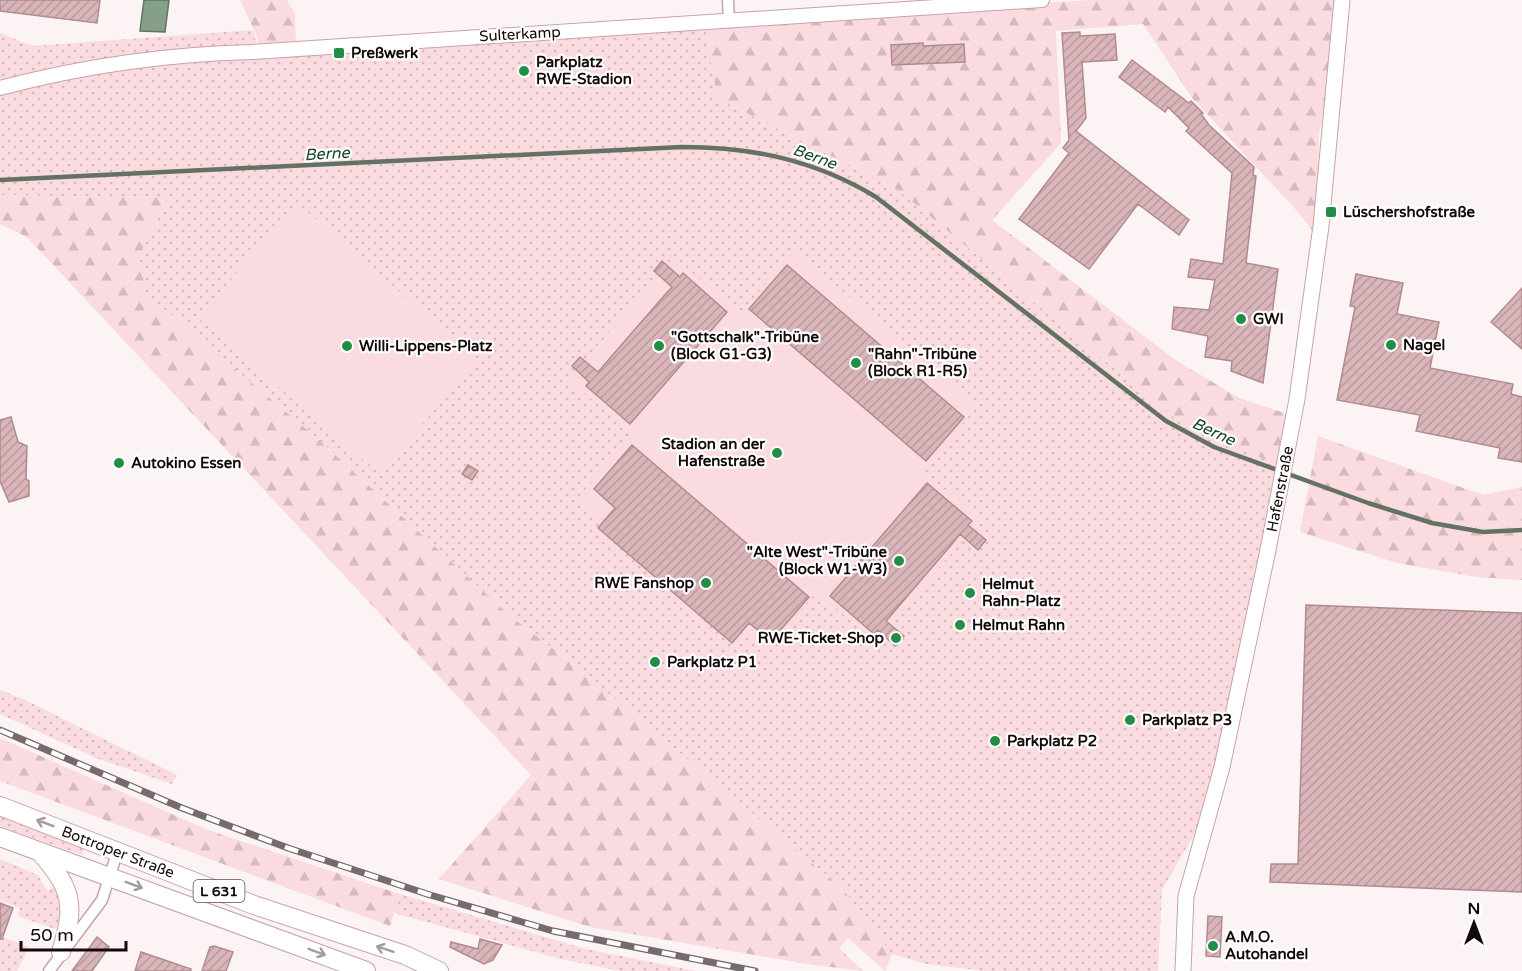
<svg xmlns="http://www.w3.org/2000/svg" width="1522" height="971" viewBox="0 0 1522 971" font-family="'Varela Round',sans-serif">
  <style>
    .green { fill: url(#green-dots) }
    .forest { fill: url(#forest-firs) }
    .pitch { fill: #fadbdf }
    .water { fill: #859f89; stroke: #637263; stroke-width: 1.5 }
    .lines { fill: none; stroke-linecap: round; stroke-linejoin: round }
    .stream { stroke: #637263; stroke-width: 4.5 }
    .building { fill: url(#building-hatch); stroke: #b08b90; stroke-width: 1.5 }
    .minor-casing { stroke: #caa3a8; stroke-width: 13 }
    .tertiary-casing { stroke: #caa3a8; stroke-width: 16 }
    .secondary-casing { stroke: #caa3a8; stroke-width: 17 }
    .primary-casing { stroke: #caa3a8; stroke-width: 20 }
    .minor { stroke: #fff; stroke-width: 10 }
    .tertiary { stroke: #fff; stroke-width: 14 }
    .secondary { stroke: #fff; stroke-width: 15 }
    .primary { stroke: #fff; stroke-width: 18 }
    .rail-casing { stroke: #756b6c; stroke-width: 7 }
    .rail { stroke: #fff; stroke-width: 4.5; stroke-dasharray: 14; stroke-linecap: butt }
    .oneway { stroke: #a19c9d }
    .poi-dot { fill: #228d45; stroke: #fff; stroke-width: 2 }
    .labels { text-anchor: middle; stroke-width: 4.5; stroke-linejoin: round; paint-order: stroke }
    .shield { fill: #fff; stroke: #5a5254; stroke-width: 1.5 }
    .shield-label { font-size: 14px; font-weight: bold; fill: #14080a }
    .street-label { font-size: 15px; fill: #14080a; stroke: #fff }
    .poi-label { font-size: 15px; font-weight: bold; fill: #14080a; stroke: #fff; text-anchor: start }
    .water-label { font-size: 16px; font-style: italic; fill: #194424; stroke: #fff }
  </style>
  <defs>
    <pattern id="green-dots" width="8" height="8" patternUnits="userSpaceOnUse" patternTransform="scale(1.5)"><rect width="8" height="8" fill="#fadbdf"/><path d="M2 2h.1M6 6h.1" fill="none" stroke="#d5babe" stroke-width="1.8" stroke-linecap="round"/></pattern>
    <pattern id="forest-firs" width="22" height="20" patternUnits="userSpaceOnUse" patternTransform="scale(1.5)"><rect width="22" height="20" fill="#fadbdf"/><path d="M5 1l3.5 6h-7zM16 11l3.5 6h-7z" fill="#d5babe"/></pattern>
    <pattern id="building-hatch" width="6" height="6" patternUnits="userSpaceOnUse" patternTransform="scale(1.5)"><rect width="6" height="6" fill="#d9b5b9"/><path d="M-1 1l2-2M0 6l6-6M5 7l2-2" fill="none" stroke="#b99a9e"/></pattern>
  </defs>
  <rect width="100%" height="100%" fill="#fcf3f4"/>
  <!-- green -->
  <path class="green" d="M 705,24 L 717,98 L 898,190 L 1181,423 L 1283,467 L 1205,816 L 1162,890 L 1158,971 L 985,971 L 926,964 L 892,954 L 842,888 L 568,660 L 509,615 L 318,439 L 146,294 L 139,257 L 167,198 L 0,195 L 0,89 L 108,65 Z
    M 253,30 L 258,50 L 0,86 L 0,33 L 32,46 Z
    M 0,690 L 23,699 L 177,775 L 172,784 L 96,758 L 0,714 Z
    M 0,816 L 85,846 L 82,855 L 0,826 Z
    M 0,859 L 38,875 L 47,891 L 57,886 C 61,900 66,918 55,929 L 18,916 L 20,908 L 0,900 Z
    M 400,894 L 586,949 L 696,971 L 621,971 L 561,959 L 394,913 Z
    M 0,936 L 29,947 L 17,971 L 0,971 Z"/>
  <!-- forest -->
  <path class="forest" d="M 240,0 L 287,0 L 295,14 L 296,48 L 258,50 L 257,36 Z
    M 1091,0 L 1340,0 L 1334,75 L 1319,133 L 1317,237 L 1298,212 L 1193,99 L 1143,24 L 1056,31 L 1061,143 L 992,220 L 1174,359 L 1239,398 L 1293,416 L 1283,467 L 1181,423 L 898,190 L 717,98 L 705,25 Z
    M 0,195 L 167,198 L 139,257 L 146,294 L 318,439 L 509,615 L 568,660 L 842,888 L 892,954 L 885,971 L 848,938 L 839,948 L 863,971 L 814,965 L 590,927 L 439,879 L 531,775 L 27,237 L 0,224 Z
    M 1318,436 L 1483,495 L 1522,487 L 1522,580 L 1476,577 L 1397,563 L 1300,532 Z
    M 0,738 L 208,830 L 400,894 L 390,926 L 0,781 Z"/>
  <!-- pitch -->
  <path class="pitch" d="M 297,203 L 478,359 L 380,474 L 198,318 Z
    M 794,250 L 978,405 L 923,472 L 982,519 L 874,641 L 817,592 L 765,649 L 577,499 L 632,434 L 568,379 L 675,258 L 740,314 Z"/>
  <!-- water -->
  <path class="water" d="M 144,0 L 169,0 L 165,32 L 140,31 Z"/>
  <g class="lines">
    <!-- stream -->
    <path class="stream" d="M 0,180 L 682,147 C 752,147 815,160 876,197 L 1166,421 L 1214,447 L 1368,503 L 1432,523 L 1483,532 L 1522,530"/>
  </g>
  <!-- building -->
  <path class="building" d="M 0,0 L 100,0 L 97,23 L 0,11 Z
    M 1080,32 L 1080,36 L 1115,34 L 1117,60 L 1082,62 L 1086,118 L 1076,131 L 1189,220 L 1179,235 L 1138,204 L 1089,269 L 1019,219 L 1069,153 L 1063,148 L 1069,140 L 1062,33 Z
    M 923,43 L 923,46 L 964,44 L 965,62 L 892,65 L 891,45 Z
    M 1132,60 L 1189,103 L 1191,101 L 1203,113 L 1201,114 L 1209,125 L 1254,167 L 1253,175 L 1256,176 L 1246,263 L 1278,269 L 1263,383 L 1231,371 L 1232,361 L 1205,357 L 1208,336 L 1172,329 L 1174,307 L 1209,310 L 1215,280 L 1188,277 L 1191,259 L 1223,264 L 1232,173 L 1186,131 L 1189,128 L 1168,107 L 1165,112 L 1119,77 Z
    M 662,261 L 680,277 L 683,273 L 727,312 L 630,424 L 586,386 L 589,382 L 572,366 L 580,357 L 598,372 L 663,297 L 672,287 L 654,271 Z
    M 787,265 L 964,417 L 926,461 L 749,309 Z
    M 1356,274 L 1403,283 L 1397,314 L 1439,322 L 1430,368 L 1513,384 L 1511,394 L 1522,397 L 1522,462 L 1498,458 L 1500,448 L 1416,431 L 1420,415 L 1337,400 L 1355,307 L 1350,306 Z
    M 1522,288 L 1522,349 L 1491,322 Z
    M 11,417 L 18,442 L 27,446 L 26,479 L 29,481 L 29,496 L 9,502 L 0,481 L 0,420 Z
    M 632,445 L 809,597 L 771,641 L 749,623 L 732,643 L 598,528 L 615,508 L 594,489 Z
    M 468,465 L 478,471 L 472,480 L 462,474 Z
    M 927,483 L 972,521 L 968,525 L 986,540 L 978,550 L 960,534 L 952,544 L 886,621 L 904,636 L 895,646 L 878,630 L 874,634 L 830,596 Z
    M 1306,605 L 1522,613 L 1522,892 L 1270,882 L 1271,864 L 1298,864 Z
    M 0,903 L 13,908 L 2,939 L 0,939 Z
    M 1208,916 L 1222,917 L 1220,957 L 1206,956 Z
    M 97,937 L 109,947 L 92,971 L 72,971 Z
    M 480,939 L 502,945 L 493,960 L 484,964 L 450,947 L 451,942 L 478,949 Z
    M 214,946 L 233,952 L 226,971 L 202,971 L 210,947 Z
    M 141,952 L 191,969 L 191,971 L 135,971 Z"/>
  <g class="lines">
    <!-- minor casing -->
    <g class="minor-casing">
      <path id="minor" d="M 728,0 L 729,22
        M 49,971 L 102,900 L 118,850"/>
    </g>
    <!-- tertiary casing -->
    <g class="tertiary-casing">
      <path id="tertiary" d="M 0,88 C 83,66 166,54 252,52 L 1042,0"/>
    </g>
    <!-- secondary casing -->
    <g class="secondary-casing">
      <path id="secondary" d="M 1183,971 L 1186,896 L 1222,767 L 1268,550 L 1297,399 L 1321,226 L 1342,0"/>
    </g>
    <!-- primary casing -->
    <g class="primary-casing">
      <path id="primary" d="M 0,806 L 254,905 L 405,955 L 439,971
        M 0,837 L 366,971
        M 40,852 C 72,889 76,904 61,952"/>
    </g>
    <!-- minor -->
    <use href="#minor" class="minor"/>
    <!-- tertiary -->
    <use href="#tertiary" class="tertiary"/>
    <!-- secondary -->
    <use href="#secondary" class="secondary"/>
    <!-- primary -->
    <use href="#primary" class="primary"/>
    <!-- rail casing -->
    <g class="rail-casing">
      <path id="rail" d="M 0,730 L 182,808 L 288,848 L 427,894 L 553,931 L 755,971"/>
    </g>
    <!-- rail -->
    <use href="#rail" class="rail"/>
  </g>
  <!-- one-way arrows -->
  <defs><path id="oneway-shaft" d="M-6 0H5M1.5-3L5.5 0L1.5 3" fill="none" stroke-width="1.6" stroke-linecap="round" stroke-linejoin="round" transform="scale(1.5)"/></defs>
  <g class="oneway">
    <use href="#oneway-shaft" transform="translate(45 823) rotate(-159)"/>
    <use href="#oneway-shaft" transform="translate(134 885) rotate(20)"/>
    <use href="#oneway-shaft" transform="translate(385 949) rotate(-162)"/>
    <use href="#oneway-shaft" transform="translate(317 952) rotate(21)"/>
  </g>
  <!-- markers -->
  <g class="poi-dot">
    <rect x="333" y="47" width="12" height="12" rx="3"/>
    <circle cx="524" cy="71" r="6"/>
    <rect x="1325" y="206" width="12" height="12" rx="3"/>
    <circle cx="1241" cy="319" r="6"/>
    <circle cx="1391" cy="345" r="6"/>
    <circle cx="347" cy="346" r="6"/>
    <circle cx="659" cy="346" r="6"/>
    <circle cx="856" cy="363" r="6"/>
    <circle cx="777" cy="453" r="6"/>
    <circle cx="119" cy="463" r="6"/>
    <circle cx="899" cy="561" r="6"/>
    <circle cx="706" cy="583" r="6"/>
    <circle cx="970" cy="593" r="6"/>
    <circle cx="960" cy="625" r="6"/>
    <circle cx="896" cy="638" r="6"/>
    <circle cx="655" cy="662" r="6"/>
    <circle cx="1130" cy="720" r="6"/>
    <circle cx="995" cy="741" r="6"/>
    <circle cx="1213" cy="946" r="6"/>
  </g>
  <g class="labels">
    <!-- shield labels -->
    <rect class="shield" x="193.5" y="880" width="51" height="22" rx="4.5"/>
    <g class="shield-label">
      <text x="219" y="896">L 631</text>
    </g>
    <!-- street labels -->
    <g class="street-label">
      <text transform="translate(520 34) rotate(-3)" y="5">Sulterkamp</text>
      <text transform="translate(1280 489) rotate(-79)" y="5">Hafenstraße</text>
      <text transform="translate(118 852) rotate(21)" y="5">Bottroper Straße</text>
    </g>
    <!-- poi labels -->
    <g class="poi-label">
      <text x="351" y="58">Preßwerk</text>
      <text x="536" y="67">Parkplatz<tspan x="536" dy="17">RWE-Stadion</tspan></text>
      <text x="1343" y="217">Lüschershofstraße</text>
      <text x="1253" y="324">GWI</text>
      <text x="671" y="342">"Gottschalk"-Tribüne<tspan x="671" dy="17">(Block G1-G3)</tspan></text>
      <text x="1403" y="350">Nagel</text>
      <text x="359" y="351">Willi-Lippens-Platz</text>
      <text x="868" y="359">"Rahn"-Tribüne<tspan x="868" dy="17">(Block R1-R5)</tspan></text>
      <text x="765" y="449" text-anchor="end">Stadion an der<tspan x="765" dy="17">Hafenstraße</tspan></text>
      <text x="131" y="468">Autokino Essen</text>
      <text x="887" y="557" text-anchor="end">"Alte West"-Tribüne<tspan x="887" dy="17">(Block W1-W3)</tspan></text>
      <text x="694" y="588" text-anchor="end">RWE Fanshop</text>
      <text x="982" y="589">Helmut<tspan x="982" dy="17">Rahn-Platz</tspan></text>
      <text x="972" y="630">Helmut Rahn</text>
      <text x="884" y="643" text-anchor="end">RWE-Ticket-Shop</text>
      <text x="667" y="667">Parkplatz P1</text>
      <text x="1142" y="725">Parkplatz P3</text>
      <text x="1007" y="746">Parkplatz P2</text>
      <text x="1225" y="942">A.M.O.<tspan x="1225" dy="17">Autohandel</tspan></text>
    </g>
    <!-- water labels -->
    <g class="water-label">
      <text transform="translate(327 153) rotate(-3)" y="6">Berne</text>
      <text transform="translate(815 156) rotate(20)" y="6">Berne</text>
      <text transform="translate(1214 431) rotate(25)" y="6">Berne</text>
    </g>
  </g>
  <!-- north arrow -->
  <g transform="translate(1474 923)" stroke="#ffffff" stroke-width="4.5" paint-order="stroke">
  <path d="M0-4.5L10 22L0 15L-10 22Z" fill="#14080a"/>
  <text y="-9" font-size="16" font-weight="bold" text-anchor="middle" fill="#14080a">N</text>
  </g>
  <!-- scale -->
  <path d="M21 941v9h105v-9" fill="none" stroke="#14080a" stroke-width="3"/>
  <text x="30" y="941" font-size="18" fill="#14080a" stroke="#ffffff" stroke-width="4.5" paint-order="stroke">50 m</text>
</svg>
